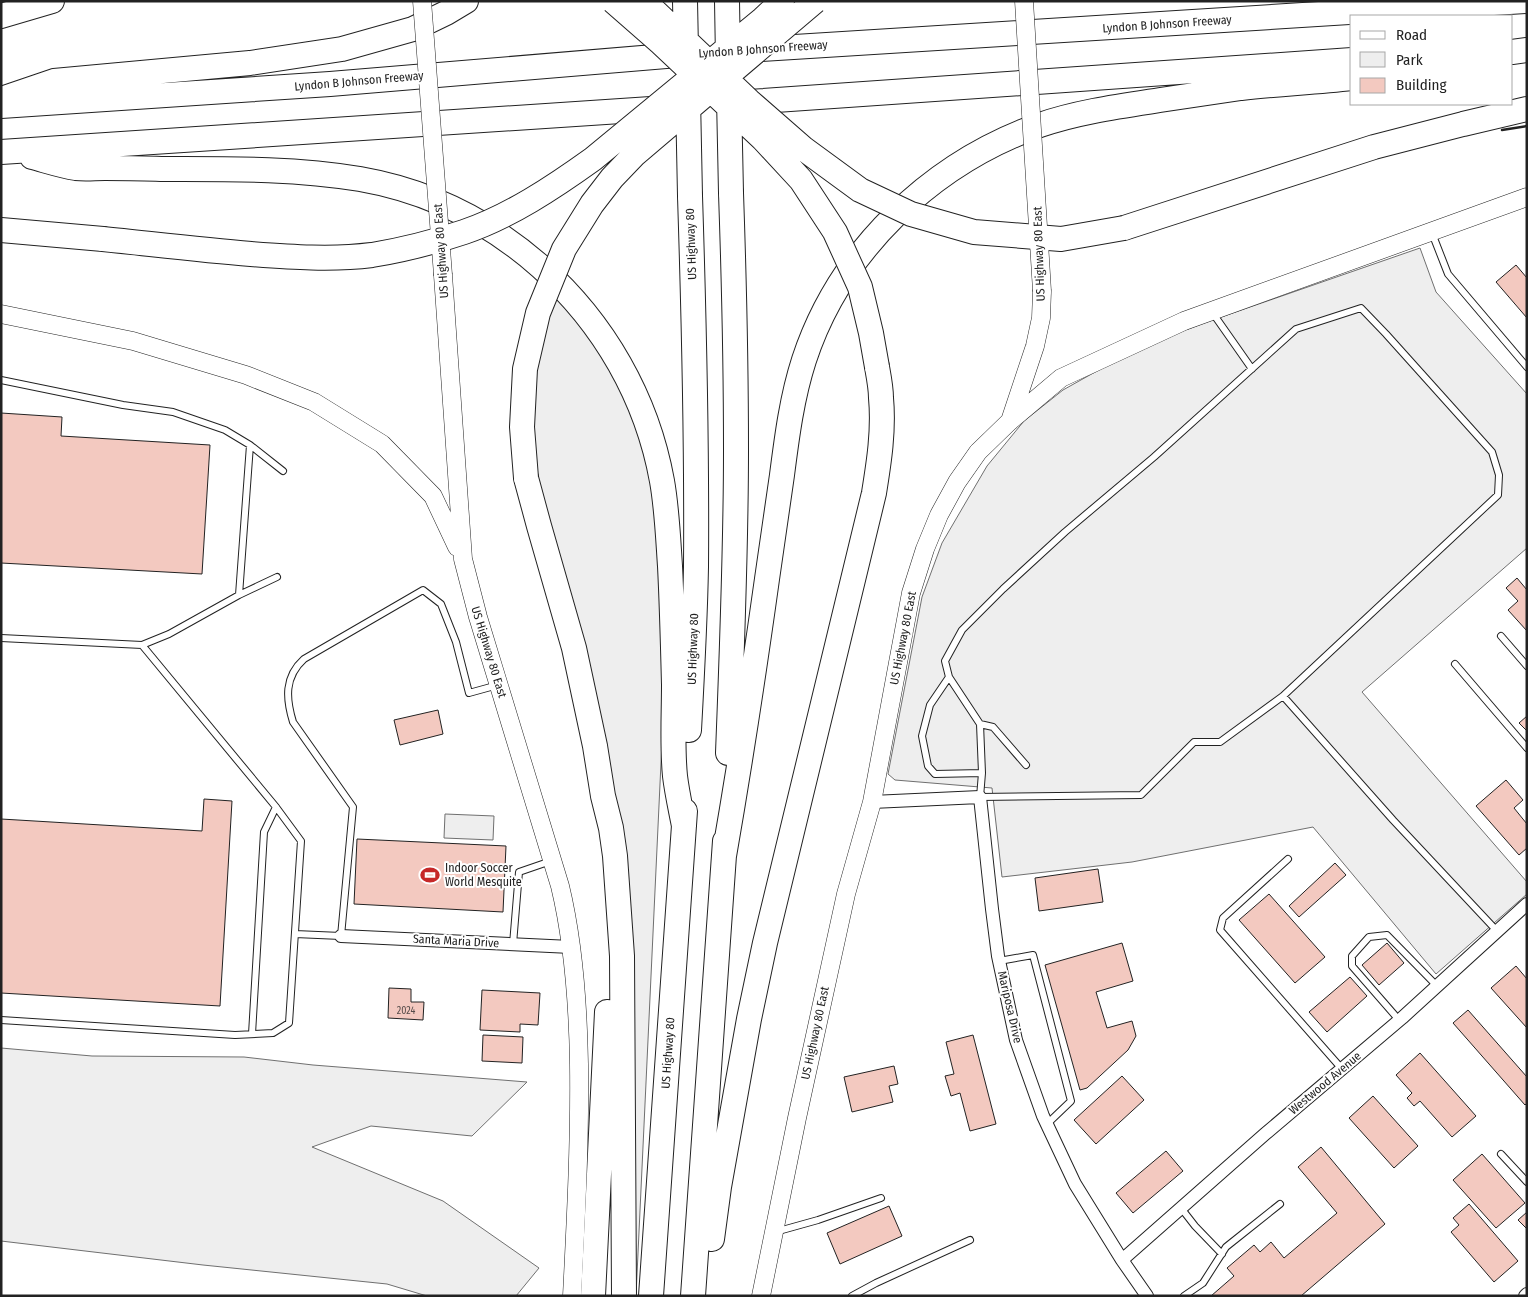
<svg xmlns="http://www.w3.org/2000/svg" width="1528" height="1297" viewBox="0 0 1528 1297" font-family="'Fira Sans Condensed',sans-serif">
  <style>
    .green { fill: #eee; stroke: #6f6f6f }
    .building { fill: #f3c9c0; stroke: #222 }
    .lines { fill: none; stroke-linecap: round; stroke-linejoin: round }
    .service-casing { stroke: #222; stroke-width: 8 }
    .minor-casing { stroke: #222; stroke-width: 14 }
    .secondary-casing { stroke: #222; stroke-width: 19 }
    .motorway-casing { stroke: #222; stroke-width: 26 }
    .service { stroke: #fff; stroke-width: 6 }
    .minor { stroke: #fff; stroke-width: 12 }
    .secondary { stroke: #fff; stroke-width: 18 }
    .motorway { stroke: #fff; stroke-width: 24 }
    .secondary-bridge-casing { stroke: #222; stroke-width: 19; stroke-linecap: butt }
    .motorway-bridge-casing { stroke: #222; stroke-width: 26; stroke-linecap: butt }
    .secondary-bridge { stroke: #fff; stroke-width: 18 }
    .motorway-bridge { stroke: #fff; stroke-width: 24 }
    .wall { stroke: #222; stroke-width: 2.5 }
    .labels { text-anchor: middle; stroke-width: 4; stroke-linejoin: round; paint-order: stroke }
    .number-label { font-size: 10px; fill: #564c4a }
    .street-label { font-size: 12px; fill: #222; stroke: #fff }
    .poi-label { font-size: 12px; fill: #222; stroke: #fff; text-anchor: start }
  </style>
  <rect width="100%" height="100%" fill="#fff"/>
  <!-- green -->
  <path class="green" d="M 1420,248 L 1436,292 L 1527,394 L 1527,548 L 1362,692 L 1527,882 L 1527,894 L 1436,974 L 1313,827 L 1132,862 L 1002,877 L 992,788 L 895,780 L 888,774 L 922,597 L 942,543 L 987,466 L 1024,421 L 1063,390 L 1138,348 L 1204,323 Z
    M 555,293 L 587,327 L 622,385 L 642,437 L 651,483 L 660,561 L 663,720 L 636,1296 L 632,1296 L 622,850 L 616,801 L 595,693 L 536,485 L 531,445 L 534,368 Z
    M 445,814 L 494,816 L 493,840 L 444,838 Z
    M 1,1048 L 92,1056 L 244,1057 L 313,1065 L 527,1082 L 472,1136 L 371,1126 L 312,1147 L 443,1201 L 539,1268 L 516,1296 L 427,1296 L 387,1284 L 203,1265 L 1,1241 Z"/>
  <!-- building -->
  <path class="building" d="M 1516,265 L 1527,278 L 1527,318 L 1496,282 Z
    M 1,413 L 62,417 L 61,436 L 210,445 L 202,574 L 1,563 Z
    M 1517,578 L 1527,590 L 1527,631 L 1508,610 L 1518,601 L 1506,588 Z
    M 438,710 L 443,734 L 400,745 L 394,720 Z
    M 1527,716 L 1527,731 L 1519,723 Z
    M 1506,780 L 1523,800 L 1514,808 L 1527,824 L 1527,848 L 1519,855 L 1476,806 Z
    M 204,799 L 232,801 L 220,1006 L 1,993 L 1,819 L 202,831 Z
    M 357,839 L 506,846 L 503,912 L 354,904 Z
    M 1335,863 L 1346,875 L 1299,917 L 1289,906 Z
    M 1098,869 L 1103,902 L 1039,911 L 1035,878 Z
    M 1269,894 L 1325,957 L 1295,983 L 1239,920 Z
    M 1122,943 L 1133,981 L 1096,992 L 1107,1028 L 1132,1021 L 1136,1036 L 1128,1050 L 1087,1088 L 1080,1090 L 1045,965 Z
    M 1387,943 L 1404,963 L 1379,985 L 1362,965 Z
    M 1516,966 L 1527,979 L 1527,1028 L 1491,988 Z
    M 1350,977 L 1367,996 L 1327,1032 L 1309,1012 Z
    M 389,988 L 411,989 L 411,1002 L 424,1002 L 423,1020 L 388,1018 Z
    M 482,990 L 540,993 L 538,1025 L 520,1024 L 520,1032 L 480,1030 Z
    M 1468,1010 L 1527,1077 L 1527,1103 L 1525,1105 L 1453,1023 Z
    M 483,1035 L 523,1037 L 522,1063 L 482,1061 Z
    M 973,1035 L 996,1124 L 970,1131 L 960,1093 L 951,1096 L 945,1076 L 954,1074 L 946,1042 Z
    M 1420,1053 L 1476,1116 L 1452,1137 L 1420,1101 L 1414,1106 L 1407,1098 L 1412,1093 L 1396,1075 Z
    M 894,1066 L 898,1084 L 889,1086 L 893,1102 L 852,1112 L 844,1077 Z
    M 1122,1076 L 1144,1100 L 1096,1144 L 1074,1120 Z
    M 1373,1096 L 1418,1146 L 1394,1168 L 1349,1118 Z
    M 1321,1147 L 1385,1224 L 1301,1296 L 1211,1296 L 1234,1276 L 1227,1268 L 1254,1245 L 1260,1252 L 1271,1242 L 1284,1258 L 1337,1213 L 1298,1167 Z
    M 1166,1151 L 1183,1171 L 1133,1213 L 1116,1193 Z
    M 1482,1154 L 1525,1203 L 1496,1228 L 1453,1180 Z
    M 1469,1204 L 1518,1261 L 1494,1282 L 1451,1232 L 1459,1225 L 1453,1218 Z
    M 889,1206 L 902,1236 L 840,1264 L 827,1233 Z
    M 1527,1212 L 1527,1229 L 1518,1220 Z"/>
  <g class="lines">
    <!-- service casing -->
    <g class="service-casing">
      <path id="service" d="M 1432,233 L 1448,274 L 1527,367
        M 1361,308 L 1386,334 L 1492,452 L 1499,475 L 1498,495 L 1283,696 L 1220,742 L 1194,742 L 1141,795 L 980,797 L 982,773 L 980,724 L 949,677 L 945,661 L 962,630 L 1003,589 L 1065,532 L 1154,457 L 1296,329 Z
        M 1212,312 L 1252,369
        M 1,380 L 123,405 L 173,412 L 225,430 L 250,445 L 239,595 L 169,634 L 142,645
        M 250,445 L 283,471
        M 239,595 L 277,577
        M 1501,636 L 1527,666
        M 1,638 L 142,645 L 276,807 L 301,841 L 289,1023 L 273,1033 L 235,1035 L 1,1020
        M 1455,664 L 1527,748
        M 949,677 L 930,705 L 922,736 L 928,766 L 935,774 L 982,773
        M 1283,696 L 1393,820 L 1497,931
        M 980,724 L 993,727 L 1026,765
        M 1288,859 L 1223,918 L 1220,930 L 1342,1069
        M 295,934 L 341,936 L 353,807 L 293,722 C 286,699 284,677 304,659 L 423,590 L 441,604 L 456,642 L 469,693 L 498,685
        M 513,944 L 519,872 L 551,861
        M 999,961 L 1033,955 L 1071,1101 L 1047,1124
        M 1399,1020 L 1352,966 L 1352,956 L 1369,937 L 1387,935 L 1437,986
        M 252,1034 L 264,832 L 276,807
        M 1501,1154 L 1527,1182
        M 1181,1208 L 1195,1226 L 1222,1254
        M 775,1232 L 818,1220 L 881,1198
        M 852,1296 L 876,1283 L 970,1240
        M 1184,1296 L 1203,1283 L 1226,1247 L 1280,1204"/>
    </g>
    <!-- minor casing -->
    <g class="minor-casing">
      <path id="minor" d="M 872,802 L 980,797 L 992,909 L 998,956 L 1016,1040 L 1043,1116 L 1075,1184 L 1122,1260 L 1147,1296
        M 341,936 L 571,947
        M 1122,1260 L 1265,1134 L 1402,1018 L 1527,904
        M 1525,1296 L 1527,1294"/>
    </g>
    <!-- secondary casing -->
    <g class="secondary-casing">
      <path id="secondary" d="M 443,275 L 463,559 L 478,617 L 560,886 C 574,944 578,1004 579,1064 C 580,1141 576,1218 572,1296
        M 1,314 L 133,341 L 246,375 L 314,402 L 382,444 L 433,496 L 457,547
        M 1010,421 L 1035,346 L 1041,318 L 1042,291
        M 761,1296 L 797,1118 L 846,894 L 872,802 L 911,593 L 925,549 L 939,515 L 957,482 L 978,452 L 1010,421 L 1061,378 L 1184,321 L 1527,197"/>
    </g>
    <!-- motorway casing -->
    <g class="motorway-casing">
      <path id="motorway" d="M 1,16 L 52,1
        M 746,50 L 1526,1
        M 1512,52 L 1527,50
        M 7,97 L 54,81 L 250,63 L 342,49 L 413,29 L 446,13 L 466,1
        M 734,103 L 1352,60
        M 1,106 L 330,84 L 690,54
        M 1,152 L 666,108
        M 32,157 C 47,161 62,166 76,168 C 85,169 95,168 105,168 C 124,168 143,168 161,169 C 227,169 295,168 360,179 C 429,191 489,221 541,267 C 604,323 647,398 662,481 C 667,509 668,537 670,566 C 672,605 673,645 674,685 C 674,715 672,746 675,776 C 677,793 681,810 684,826
        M 1124,228 L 1374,147 L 1463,124 L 1527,109
        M 1,230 L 103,239
        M 526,478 L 539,526 L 574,648 L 595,746 L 603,796 L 611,828 L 615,856 L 622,956 L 624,1296
        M 689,730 C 692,676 695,622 696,567 C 697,444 694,320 690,196
        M 728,753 C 732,652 736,551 736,450 C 736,365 734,279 731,193
        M 724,856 C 740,764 754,672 767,579 C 772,544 777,510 782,475 C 787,436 792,397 804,360 C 840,250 932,163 1040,125 C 1077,112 1121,106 1160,100 C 1187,96 1214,92 1241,88 C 1278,84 1315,82 1352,78
        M 712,1239 L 719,1187 L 749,1019 L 765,943 L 874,493 C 879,462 884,430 881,398 C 881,388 879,378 877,367
        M 593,1296 L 607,1012
        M 651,1296 L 685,811
        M 693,1296 L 725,841"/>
    </g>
    <!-- service -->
    <use href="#service" class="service"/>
    <!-- minor -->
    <use href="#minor" class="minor"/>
    <!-- secondary -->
    <use href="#secondary" class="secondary"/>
    <!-- motorway -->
    <use href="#motorway" class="motorway"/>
    <!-- secondary-bridge casing -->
    <g class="secondary-bridge-casing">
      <path id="secondary-bridge" d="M 422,1 L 443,275
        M 1024,1 L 1042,291"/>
    </g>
    <!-- motorway-bridge casing -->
    <g class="motorway-bridge-casing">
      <path id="motorway-bridge" d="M 613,1 L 661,43 L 763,139 L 801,180 L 835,232 L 860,287 L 871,333 L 877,367
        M 644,1 L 749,101 L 804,149 L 860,190 L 911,214 L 974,232 L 1061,239 L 1124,228
        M 685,1 L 686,49
        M 727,1 L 728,59
        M 688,98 L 690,196
        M 729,98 L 731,193
        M 103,239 C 152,244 201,250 251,254 C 291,257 332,260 372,255 C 403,250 434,242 464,232 C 509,217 554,187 593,159 L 763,19 L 782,1
        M 526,478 L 522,427 L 525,369 L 538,313 L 564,249 L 592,204 L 612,178 L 635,154 L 815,1"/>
    </g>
    <!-- secondary-bridge -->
    <use href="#secondary-bridge" class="secondary-bridge"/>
    <!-- motorway-bridge -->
    <use href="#motorway-bridge" class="motorway-bridge"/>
    <!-- wall -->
    <path class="wall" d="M 1502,130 L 1527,126"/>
  </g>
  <!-- icons -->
  <defs>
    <g id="stadium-bare" transform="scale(1.5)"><path d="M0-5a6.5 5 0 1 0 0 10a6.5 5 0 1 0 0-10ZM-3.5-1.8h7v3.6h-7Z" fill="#c62828" stroke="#fff" stroke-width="2.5" paint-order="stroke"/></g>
  </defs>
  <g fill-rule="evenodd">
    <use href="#stadium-bare" x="430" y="875"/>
  </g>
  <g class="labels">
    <!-- number labels -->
    <g class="number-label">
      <text x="406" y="1014">2024</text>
    </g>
    <!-- street labels -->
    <g class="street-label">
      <text transform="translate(1167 24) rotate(-4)" y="4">Lyndon B Johnson Freeway</text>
      <text transform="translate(763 49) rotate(-4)" y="4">Lyndon B Johnson Freeway</text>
      <text transform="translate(359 81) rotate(-5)" y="4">Lyndon B Johnson Freeway</text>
      <text transform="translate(691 244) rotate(-92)" y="4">US Highway 80</text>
      <text transform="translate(441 251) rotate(-94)" y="4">US Highway 80 East</text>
      <text transform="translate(1039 254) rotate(-92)" y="4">US Highway 80 East</text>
      <text transform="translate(903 638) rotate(-79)" y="4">US Highway 80 East</text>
      <text transform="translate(693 649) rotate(-88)" y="4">US Highway 80</text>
      <text transform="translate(489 652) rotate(73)" y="4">US Highway 80 East</text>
      <text transform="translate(456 941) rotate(3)" y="4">Santa Maria Drive</text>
      <text transform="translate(1010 1007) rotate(77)" y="4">Mariposa Drive</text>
      <text transform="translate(815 1033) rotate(-78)" y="4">US Highway 80 East</text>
      <text transform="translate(668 1053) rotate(-86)" y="4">US Highway 80</text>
      <text transform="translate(1325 1083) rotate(-40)" y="4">Westwood Avenue</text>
    </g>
    <!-- poi labels -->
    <g class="poi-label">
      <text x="445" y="872">Indoor Soccer<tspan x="445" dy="14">World Mesquite</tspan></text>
    </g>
  </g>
  <!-- border -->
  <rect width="1528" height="1297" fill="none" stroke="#222222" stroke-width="5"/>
  <!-- legend -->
  <rect x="1350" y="15" width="162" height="90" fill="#ffffff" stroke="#a7a7a7"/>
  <rect x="1360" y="31" width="25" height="8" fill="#ffffff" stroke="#a7a7a7"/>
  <text x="1396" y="40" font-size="15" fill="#222222">Road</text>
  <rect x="1360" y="52" width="25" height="15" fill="#eeeeee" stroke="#a7a7a7"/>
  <text x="1396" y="65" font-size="15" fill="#222222">Park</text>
  <rect x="1360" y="78" width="25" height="15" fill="#f3c9c0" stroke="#a7a7a7"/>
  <text x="1396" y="90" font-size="15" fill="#222222">Building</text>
</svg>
